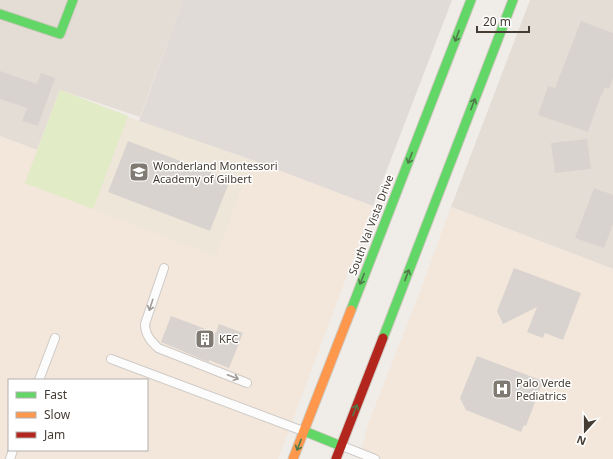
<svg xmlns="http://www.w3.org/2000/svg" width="613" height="459" viewBox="0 0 613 459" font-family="'Noto Sans',sans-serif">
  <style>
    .residential { fill: #e4ddd5 }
    .commercial { fill: #f3e6da; fill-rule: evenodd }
    .industrial { fill: #e0dbd6 }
    .education { fill: #eee6d9 }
    .green { fill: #e1ebc6 }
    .building { fill: #d8d3cf }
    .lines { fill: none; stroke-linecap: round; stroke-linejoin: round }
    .lane-casing { stroke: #cecac6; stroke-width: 10 }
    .fast-casing { stroke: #cfc9bf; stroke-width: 11 }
    .slow-casing { stroke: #cfc9bf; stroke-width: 11 }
    .jam-casing { stroke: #cfc9bf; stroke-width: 11 }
    .lane { stroke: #fdfcfc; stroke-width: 8 }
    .fast { stroke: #63d668; stroke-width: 9 }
    .slow { stroke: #ff974d; stroke-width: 9 }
    .jam { stroke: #b3261e; stroke-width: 9 }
    .oneway { stroke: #517a49 }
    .oneway2 { stroke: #a19c98 }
    .labels { text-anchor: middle; stroke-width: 3; stroke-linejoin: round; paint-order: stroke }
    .poi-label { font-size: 11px; fill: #453d34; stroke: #fff; text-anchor: start }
    .street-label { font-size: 11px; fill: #453d34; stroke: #fff }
  </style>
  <rect width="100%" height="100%" fill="#f0ece8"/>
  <!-- residential -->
  <path class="residential" d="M 0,0 L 183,0 L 140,117 L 60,90 L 37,150 L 0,136 Z
    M 530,0 L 613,0 L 613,269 L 451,207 Z"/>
  <!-- commercial -->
  <path class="commercial" d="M 60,90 L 139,121 L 252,160 L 373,206 L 278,459 L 0,459 L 0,136 L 37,150 ZM 9,380 L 147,380 L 147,450 L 9,450 Z
    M 451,207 L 613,269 L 613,459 L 360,459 L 367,427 L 418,297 Z"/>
  <!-- industrial -->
  <path class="industrial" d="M 183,0 L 452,0 L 373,206 L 252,160 L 139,121 Z"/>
  <!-- education -->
  <path class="education" d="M 60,90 L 139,121 L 252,160 L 216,256 L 25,183 Z"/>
  <!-- green -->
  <path class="green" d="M 60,90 L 128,116 L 93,209 L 25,183 Z"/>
  <!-- building -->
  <path class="building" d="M 581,21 L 613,33 L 613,78 L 609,89 L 605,87 L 602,96 L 601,95 L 588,132 L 538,115 L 548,86 L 555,88 Z
    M 0,71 L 37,84 L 41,73 L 55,78 L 38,126 L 22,121 L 27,108 L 0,99 Z
    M 587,139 L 591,169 L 555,173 L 551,143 Z
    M 128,141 L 230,180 L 210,231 L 108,192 Z
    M 594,188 L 613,195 L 613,224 L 604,248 L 575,238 Z
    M 514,268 L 581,293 L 563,340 L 545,333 L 543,338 L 527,332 L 537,307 L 503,324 L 497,311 Z
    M 171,316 L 216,333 L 219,324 L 243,333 L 229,368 L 209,360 L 209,362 L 201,359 L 161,342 Z
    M 477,356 L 543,381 L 526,426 L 524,425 L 521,432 L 466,410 L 460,398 Z"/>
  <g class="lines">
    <!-- lane casing -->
    <g class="lane-casing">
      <path id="lane" d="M 164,268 L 145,324 C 145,335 151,341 158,348 L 247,383
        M 111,359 L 303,431
        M 39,380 L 55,338
        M 342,446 L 375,459
        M 10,459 L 13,450"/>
    </g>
    <!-- fast casing -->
    <g class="fast-casing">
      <path id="fast" d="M 0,14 L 60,34 L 73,0
        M 351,310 L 471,0
        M 383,338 L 513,0
        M 304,431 L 341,446"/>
    </g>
    <!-- slow casing -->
    <g class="slow-casing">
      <path id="slow" d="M 293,459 L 351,310"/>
    </g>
    <!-- jam casing -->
    <g class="jam-casing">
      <path id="jam" d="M 336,459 L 383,338"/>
    </g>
    <!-- lane -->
    <use href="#lane" class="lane"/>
    <!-- fast -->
    <use href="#fast" class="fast"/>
    <!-- slow -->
    <use href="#slow" class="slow"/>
    <!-- jam -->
    <use href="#jam" class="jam"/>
  </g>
  <!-- one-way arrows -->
  <defs><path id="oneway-shaft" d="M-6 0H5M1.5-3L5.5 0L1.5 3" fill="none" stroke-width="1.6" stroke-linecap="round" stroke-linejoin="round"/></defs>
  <g class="oneway">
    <use href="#oneway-shaft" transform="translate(457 36) rotate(111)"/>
    <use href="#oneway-shaft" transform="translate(473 104) rotate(-69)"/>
    <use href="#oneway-shaft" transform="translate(410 158) rotate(111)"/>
    <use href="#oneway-shaft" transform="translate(407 275) rotate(-69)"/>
    <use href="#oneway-shaft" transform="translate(362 279) rotate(112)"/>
    <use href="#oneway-shaft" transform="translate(355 410) rotate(-69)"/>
    <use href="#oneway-shaft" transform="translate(299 445) rotate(111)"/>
  </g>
  <g class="oneway2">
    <use href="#oneway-shaft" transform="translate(151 305) rotate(108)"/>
    <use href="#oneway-shaft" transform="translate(233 377) rotate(21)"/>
  </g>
  <!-- icons -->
  <defs>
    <g id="school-square" transform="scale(1)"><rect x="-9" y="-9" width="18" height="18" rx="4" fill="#817a73" stroke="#fff"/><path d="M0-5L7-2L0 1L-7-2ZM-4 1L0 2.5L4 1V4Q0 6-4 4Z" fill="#fff"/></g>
    <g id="building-square" transform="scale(1)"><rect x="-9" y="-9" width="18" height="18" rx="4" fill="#817a73" stroke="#fff"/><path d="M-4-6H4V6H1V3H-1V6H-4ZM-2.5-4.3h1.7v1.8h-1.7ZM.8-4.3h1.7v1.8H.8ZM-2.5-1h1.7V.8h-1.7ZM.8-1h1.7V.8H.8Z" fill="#fff"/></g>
    <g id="hospital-square" transform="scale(1)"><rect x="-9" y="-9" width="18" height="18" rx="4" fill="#817a73" stroke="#fff"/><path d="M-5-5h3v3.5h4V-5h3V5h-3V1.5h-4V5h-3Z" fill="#fff"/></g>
  </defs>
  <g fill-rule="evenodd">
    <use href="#school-square" x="139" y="172"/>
    <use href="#building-square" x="205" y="339"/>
    <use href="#hospital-square" x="502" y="389"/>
  </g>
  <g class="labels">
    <!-- poi labels -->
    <g class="poi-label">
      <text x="153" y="170">Wonderland Montessori<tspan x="153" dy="13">Academy of Gilbert</tspan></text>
      <text x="219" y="343">KFC</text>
      <text x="516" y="387">Palo Verde<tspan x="516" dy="13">Pediatrics</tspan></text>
    </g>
    <!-- street labels -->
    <g class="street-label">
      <text transform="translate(371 225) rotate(-69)" y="4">South Val Vista Drive</text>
    </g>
  </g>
  <!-- legend -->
  <rect x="8" y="379" width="140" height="72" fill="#ffffff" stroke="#b5b1ae"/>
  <rect x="16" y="392" width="20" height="6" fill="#63d668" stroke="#b5b1ae"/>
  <text x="44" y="399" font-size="12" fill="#453d34">Fast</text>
  <rect x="16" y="412" width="20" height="6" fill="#ff974d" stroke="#b5b1ae"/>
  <text x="44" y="419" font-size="12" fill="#453d34">Slow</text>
  <rect x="16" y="432" width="20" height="6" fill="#b3261e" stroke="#b5b1ae"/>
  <text x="44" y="439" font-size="12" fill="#453d34">Jam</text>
  <!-- north arrow -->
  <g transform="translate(585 431) rotate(201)" stroke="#ffffff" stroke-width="3" paint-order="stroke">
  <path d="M0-3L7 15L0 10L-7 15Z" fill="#453d34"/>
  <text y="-6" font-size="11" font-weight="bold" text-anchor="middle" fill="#453d34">N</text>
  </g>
  <!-- scale -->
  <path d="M477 26v6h52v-6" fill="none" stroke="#453d34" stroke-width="2"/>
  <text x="483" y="26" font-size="12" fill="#453d34" stroke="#ffffff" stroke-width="3" paint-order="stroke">20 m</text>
</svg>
